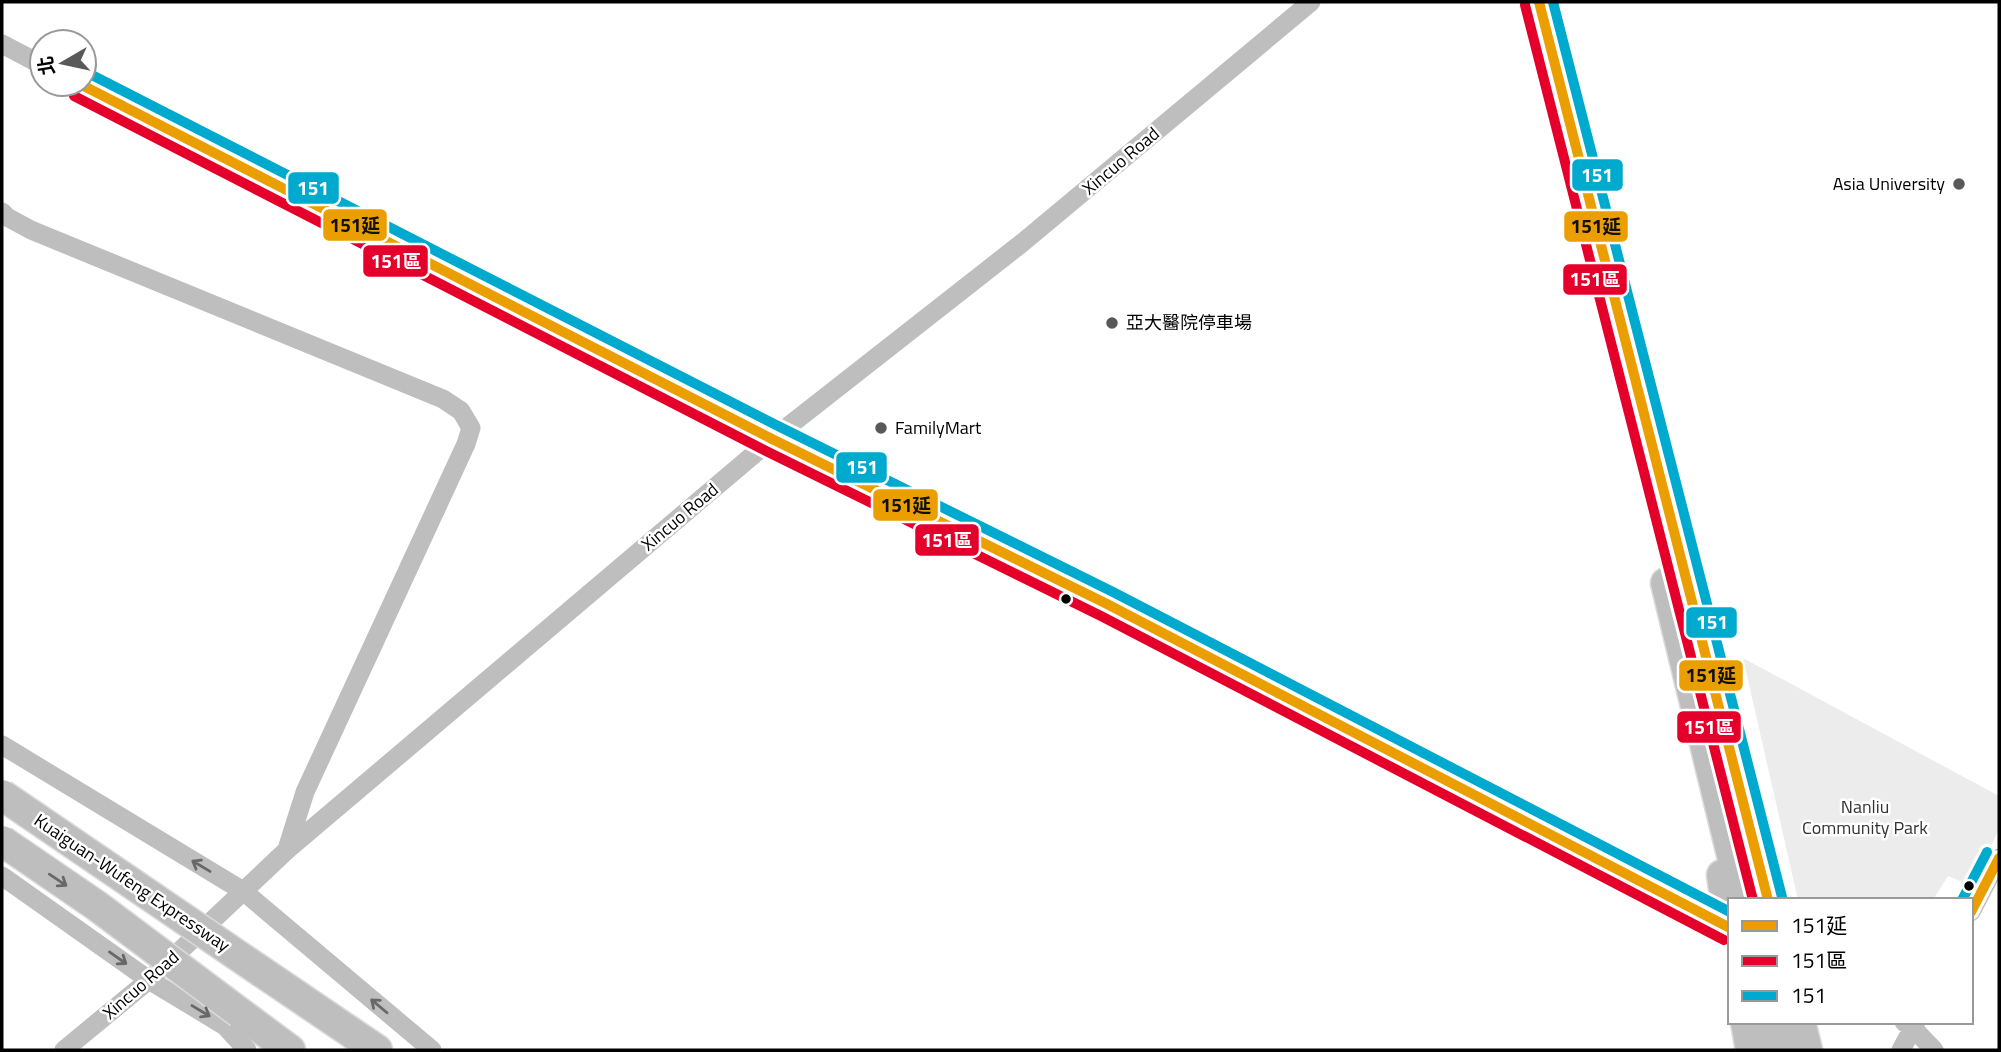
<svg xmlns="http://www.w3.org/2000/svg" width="2001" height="1052" viewBox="0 0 2001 1052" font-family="'Titillium Web','Noto Sans TC',sans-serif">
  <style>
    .green { fill: #ececec }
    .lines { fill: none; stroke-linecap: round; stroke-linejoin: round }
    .highway-casing { stroke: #dbdbdb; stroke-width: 33 }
    .minor { stroke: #bebebe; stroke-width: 19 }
    .highway { stroke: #bebebe; stroke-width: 30 }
    .highway-bridge-casing { stroke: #dbdbdb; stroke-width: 33; stroke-linecap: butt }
    .highway-bridge { stroke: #bebebe; stroke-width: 30 }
    .bus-1-casing { stroke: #fff; stroke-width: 16 }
    .bus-2-casing { stroke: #fff; stroke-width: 16 }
    .bus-3-casing { stroke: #fff; stroke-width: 16 }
    .bus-1 { stroke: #eb9e00; stroke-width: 10 }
    .bus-2 { stroke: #e4002b; stroke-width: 10 }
    .bus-3 { stroke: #00a9ce; stroke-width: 10 }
    .oneway { stroke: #686868 }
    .poi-dot { fill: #595959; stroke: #fff; stroke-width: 2.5 }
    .bus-dot { fill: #000; stroke: #fff; stroke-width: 2.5 }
    .labels { text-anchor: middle; stroke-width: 5; stroke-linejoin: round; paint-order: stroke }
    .street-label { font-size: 18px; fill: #000; stroke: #fff }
    .poi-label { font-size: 18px; fill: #000; stroke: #fff; text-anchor: start }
    .park-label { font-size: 18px; fill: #333; stroke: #fff }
    .line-badge { stroke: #fff; stroke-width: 2.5 }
    .badge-label { font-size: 19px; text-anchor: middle; font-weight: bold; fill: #fff }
    .pale-badge-label { font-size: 19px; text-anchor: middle; font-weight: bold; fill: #111 }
  </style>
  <rect width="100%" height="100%" fill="#fff"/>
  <!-- green -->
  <path class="green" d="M 1743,658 L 1999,796 L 1999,829 L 1972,886 L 1948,876 L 1933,900 L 1798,900 Z"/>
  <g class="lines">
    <!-- highway casing -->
    <g class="highway-casing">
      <path id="highway" d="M 1539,2 L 1768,900
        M 1666,583 L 1743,900
        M 1722,875 L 1730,928
        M 262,972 L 377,1050
        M 240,1013 L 290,1050
        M 1746,1022 L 1751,1050
        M 1770,1022 L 1776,1050
        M 1800,1022 L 1807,1050"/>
    </g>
    <!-- minor -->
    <path class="minor" d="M 2,44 L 42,65
      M 80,84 L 772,439 L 1107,604 L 1730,928
      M 2,212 L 7,217 L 31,230 L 443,399 L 461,411 L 471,428 L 466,444 L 305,792 L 287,849
      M 2,745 L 243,891 L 432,1050
      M 2,876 L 149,980 L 225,1026 L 247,1050
      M 1971,912 L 1999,858
      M 1904,1022 L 1913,1028 L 1934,1050
      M 64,1050 L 149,980 L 287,850 L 772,439 L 1022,243 L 1311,2
      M 1901,1050 L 1916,1022"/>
    <!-- highway -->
    <use href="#highway" class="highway"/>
    <!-- highway-bridge casing -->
    <g class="highway-bridge-casing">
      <path id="highway-bridge" d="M 2,795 L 262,972
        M 2,841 L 97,906 L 240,1013"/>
    </g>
    <!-- highway-bridge -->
    <use href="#highway-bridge" class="highway-bridge"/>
    <!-- bus-1 casing -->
    <g class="bus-1-casing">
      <path id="bus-1" d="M 1539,2 L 1768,900
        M 80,84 L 772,439 L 1107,604 L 1730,928
        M 1971,912 L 1999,858"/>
    </g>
    <!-- bus-2 casing -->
    <g class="bus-2-casing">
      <path id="bus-2" d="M 1525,5 L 1753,900
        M 74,96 L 766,451 L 1101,616 L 1724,940"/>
    </g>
    <!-- bus-3 casing -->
    <g class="bus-3-casing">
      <path id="bus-3" d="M 1553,2 L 1782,897
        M 86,72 L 778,426 L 1113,592 L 1730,912
        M 1962,900 L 1987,852"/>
    </g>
    <!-- bus-1 -->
    <use href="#bus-1" class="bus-1"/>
    <!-- bus-2 -->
    <use href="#bus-2" class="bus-2"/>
    <!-- bus-3 -->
    <use href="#bus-3" class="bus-3"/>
  </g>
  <!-- one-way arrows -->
  <defs><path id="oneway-shaft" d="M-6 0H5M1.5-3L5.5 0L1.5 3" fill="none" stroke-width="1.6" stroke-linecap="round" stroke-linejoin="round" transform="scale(1.75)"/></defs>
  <g class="oneway">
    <use href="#oneway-shaft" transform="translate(201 866) rotate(-149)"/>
    <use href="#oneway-shaft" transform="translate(58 880) rotate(34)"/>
    <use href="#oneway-shaft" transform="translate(118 958) rotate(35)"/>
    <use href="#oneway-shaft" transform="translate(379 1006) rotate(-140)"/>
    <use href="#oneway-shaft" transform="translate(201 1011) rotate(31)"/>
  </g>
  <!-- markers -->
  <g class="poi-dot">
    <circle cx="1959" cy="184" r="7"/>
    <circle cx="1112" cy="323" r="7"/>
    <circle cx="881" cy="428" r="7"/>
  </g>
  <g class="bus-dot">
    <circle cx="1066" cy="599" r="6"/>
    <circle cx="1969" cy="886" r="6"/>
  </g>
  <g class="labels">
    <!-- street labels -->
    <g class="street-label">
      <text transform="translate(1121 161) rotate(-40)" y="6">Xincuo Road</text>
      <text transform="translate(680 517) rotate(-40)" y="6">Xincuo Road</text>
      <text transform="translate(132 883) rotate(34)" y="6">Kuaiguan-Wufeng Expressway</text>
      <text transform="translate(141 985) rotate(-41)" y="6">Xincuo Road</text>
    </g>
    <!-- poi labels -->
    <g class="poi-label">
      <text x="1945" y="190" text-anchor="end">Asia University</text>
      <text x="1126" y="329">亞大醫院停車場</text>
      <text x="895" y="434">FamilyMart</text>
    </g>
    <!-- park labels -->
    <g class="park-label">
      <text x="1865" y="813">Nanliu<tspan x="1865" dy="21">Community Park</tspan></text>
    </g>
  </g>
  <g class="line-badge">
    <rect x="1571" y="158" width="53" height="34" rx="7" fill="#00a9ce"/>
    <rect x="287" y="171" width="53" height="34" rx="7" fill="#00a9ce"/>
    <rect x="322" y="208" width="66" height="34" rx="7" fill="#eb9e00"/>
    <rect x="1563" y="210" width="66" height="33" rx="7" fill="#eb9e00"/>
    <rect x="362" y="244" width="67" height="34" rx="7" fill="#e4002b"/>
    <rect x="1562" y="263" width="66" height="33" rx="7" fill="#e4002b"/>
    <rect x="835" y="451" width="53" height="33" rx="7" fill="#00a9ce"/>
    <rect x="872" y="488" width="67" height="34" rx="7" fill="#eb9e00"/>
    <rect x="914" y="523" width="66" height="34" rx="7" fill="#e4002b"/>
    <rect x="1685" y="606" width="53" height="33" rx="7" fill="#00a9ce"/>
    <rect x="1678" y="659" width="66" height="33" rx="7" fill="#eb9e00"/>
    <rect x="1676" y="710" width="66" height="34" rx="7" fill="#e4002b"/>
  </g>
  <g class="badge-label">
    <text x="1597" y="182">151</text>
    <text x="313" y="195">151</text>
    <text x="396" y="268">151區</text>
    <text x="1595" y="286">151區</text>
    <text x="862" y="474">151</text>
    <text x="947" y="547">151區</text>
    <text x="1712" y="629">151</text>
    <text x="1709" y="734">151區</text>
  </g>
  <g class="pale-badge-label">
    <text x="355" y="232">151延</text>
    <text x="1596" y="233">151延</text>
    <text x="906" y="512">151延</text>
    <text x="1711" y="682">151延</text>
  </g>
  <!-- border -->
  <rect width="2001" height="1052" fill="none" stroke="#000000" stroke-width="7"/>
  <!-- legend -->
  <rect x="1728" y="898" width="245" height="126" fill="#ffffff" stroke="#999999" stroke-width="2"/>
  <rect x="1742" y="921" width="35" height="10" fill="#eb9e00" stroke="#999999" stroke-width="2"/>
  <text x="1791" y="933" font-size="21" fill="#000000">151延</text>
  <rect x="1742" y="956" width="35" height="10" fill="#e4002b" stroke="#999999" stroke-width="2"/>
  <text x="1791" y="968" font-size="21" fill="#000000">151區</text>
  <rect x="1742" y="991" width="35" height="10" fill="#00a9ce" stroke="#999999" stroke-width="2"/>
  <text x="1791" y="1003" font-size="21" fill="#000000">151</text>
  <!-- north arrow -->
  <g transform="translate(63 63) rotate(261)"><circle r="33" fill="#ffffff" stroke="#999999" stroke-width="2"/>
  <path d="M0-5L12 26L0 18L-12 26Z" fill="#595959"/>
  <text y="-10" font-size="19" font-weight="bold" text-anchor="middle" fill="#000000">北</text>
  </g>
</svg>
